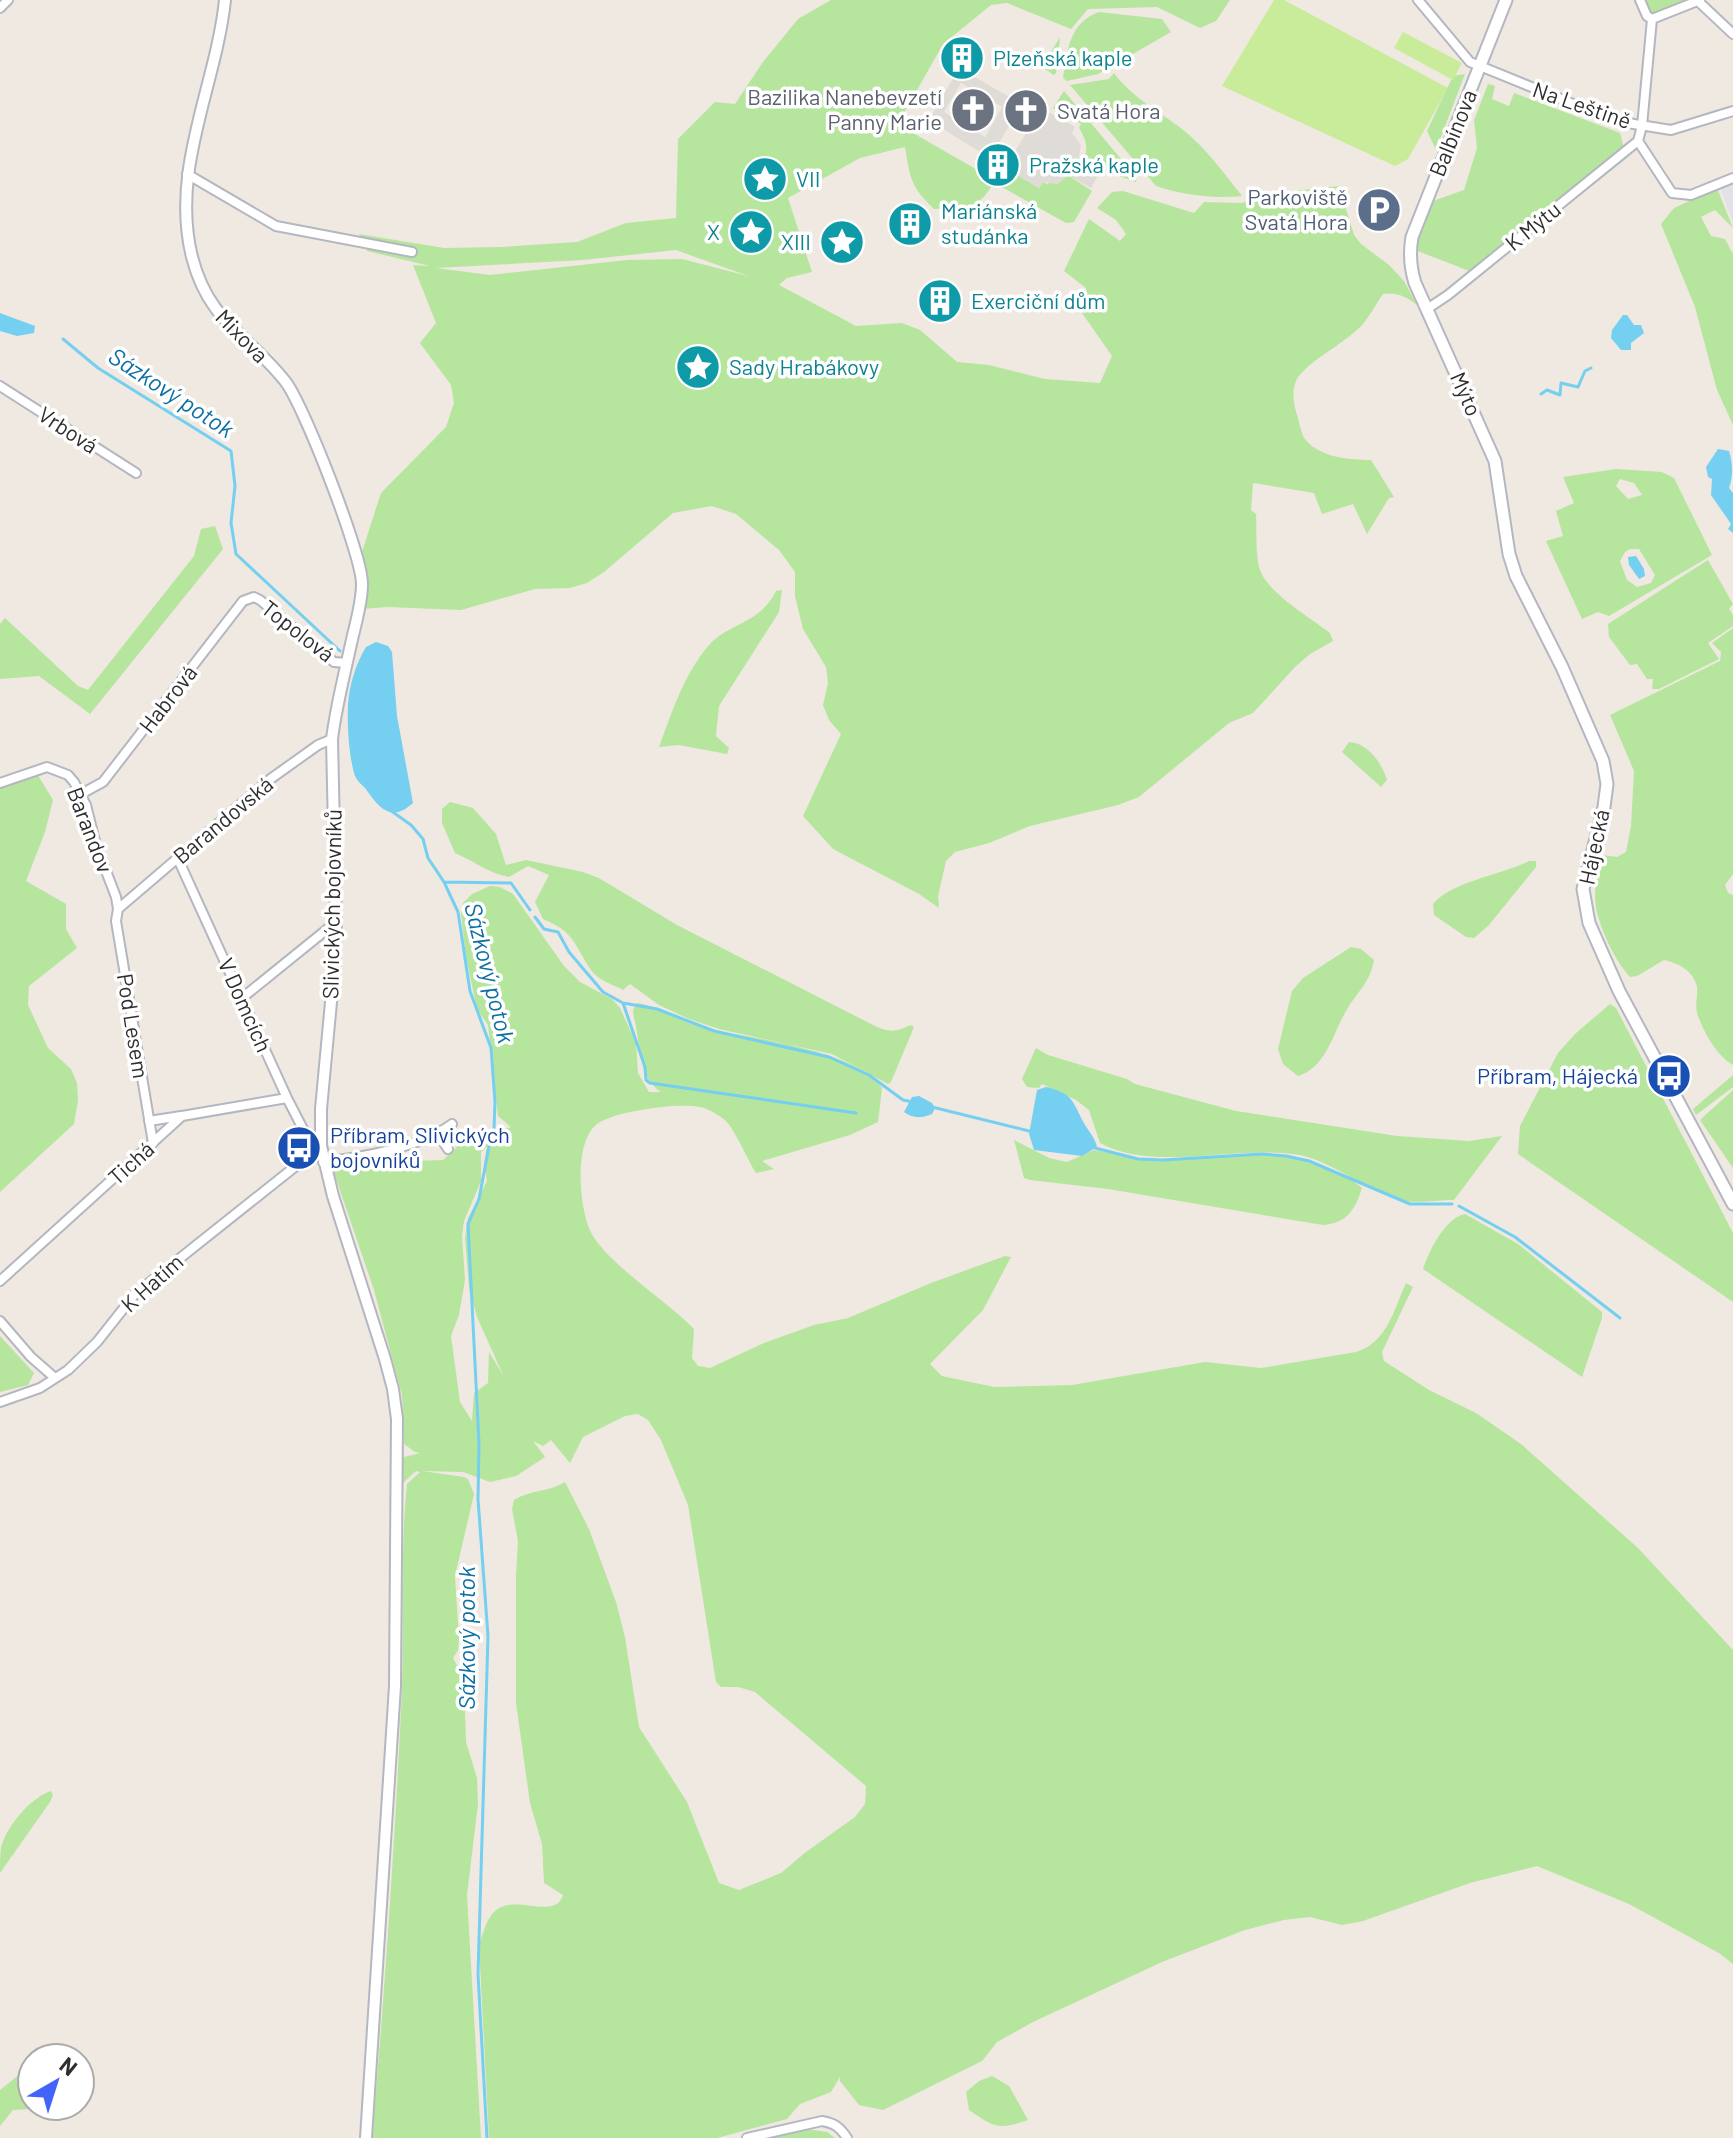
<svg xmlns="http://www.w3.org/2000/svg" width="1733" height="2138" viewBox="0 0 1733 2138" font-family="Barlow,sans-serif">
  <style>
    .industrial { fill: #e3e1e8 }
    .green { fill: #b6e59e; fill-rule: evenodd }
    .pitch { fill: #c9ec9a }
    .plaza { fill: #dfdcd8; fill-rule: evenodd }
    .water { fill: #75cff0 }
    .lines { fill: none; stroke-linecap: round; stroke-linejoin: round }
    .stream { stroke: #75cff0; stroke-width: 3 }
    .minor-casing { stroke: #b4b7c1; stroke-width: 12 }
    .tertiary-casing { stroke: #b4b7c1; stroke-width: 14 }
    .secondary-casing { stroke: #b4b7c1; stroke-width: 15 }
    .minor { stroke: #fff; stroke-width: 8 }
    .tertiary { stroke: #fff; stroke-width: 10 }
    .secondary { stroke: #fff; stroke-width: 11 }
    .labels { text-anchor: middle; stroke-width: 7; stroke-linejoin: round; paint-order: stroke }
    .culture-label { font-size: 22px; fill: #0d838f; stroke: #fff; text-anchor: start }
    .worship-label { font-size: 22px; fill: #5b616d; stroke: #fff; text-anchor: end }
    .street-label { font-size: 22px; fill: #2e2e2e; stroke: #fff }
    .service-label { font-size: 22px; fill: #4e5e75; stroke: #fff; text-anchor: end }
    .transit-label { font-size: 22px; fill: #164399; stroke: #fff; text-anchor: end }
    .water-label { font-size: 24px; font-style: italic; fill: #0d6fa3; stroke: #fff }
  </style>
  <rect width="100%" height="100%" fill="#efe9e1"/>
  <!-- industrial -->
  <path class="industrial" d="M 1733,176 L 1733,223 L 1719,184 Z"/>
  <!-- green -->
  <path class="green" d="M 831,0 L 1230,0 L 1216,21 L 1200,28 L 1157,7 L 1088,9 L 1071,29 L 1007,3 L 991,5 L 943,44 L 903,115 L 906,129 L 995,180 C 979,211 967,207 934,209 C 911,187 910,178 905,147 L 860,158 L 788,198 L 812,272 L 787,278 L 779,285 L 856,326 L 902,323 L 920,330 L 957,362 L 989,365 L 1045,379 L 1100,383 L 1112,356 L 1082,313 L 1086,288 L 1064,271 L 1089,219 L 1120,241 L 1126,234 L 1116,220 L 1097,208 L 1112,192 L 1123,191 L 1194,213 L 1204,202 L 1242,203 L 1267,194 L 1339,186 L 1354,235 L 1361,244 L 1389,265 L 1404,281 L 1417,305 C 1405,296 1397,292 1383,294 C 1376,304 1370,316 1362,325 C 1346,343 1304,363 1296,381 C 1291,393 1294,407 1298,418 C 1299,423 1301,430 1303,436 C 1315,457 1349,460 1371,460 L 1394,497 L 1389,498 L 1367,534 L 1353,504 L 1322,514 L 1314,493 L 1253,483 L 1251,510 L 1256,514 C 1257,531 1255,554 1260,570 C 1268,593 1311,618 1330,633 L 1333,641 L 1310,654 L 1295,667 L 1253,713 L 1229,723 L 1139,797 L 1118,805 L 1030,826 L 989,843 L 955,852 L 946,861 L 938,896 L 939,908 L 919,894 L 833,849 L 803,816 L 841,734 L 829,720 L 823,705 L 828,683 L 826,667 L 803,629 L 795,596 L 795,572 L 779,550 L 736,514 L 712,506 L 673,513 L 604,572 L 587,583 L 570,588 L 535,589 L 461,610 L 388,607 L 361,609 L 364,578 L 361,555 L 381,493 L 446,427 L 454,403 L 451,385 L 420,343 L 436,323 L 413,265 L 430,266 L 367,251 L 359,234 L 444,248 L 501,247 L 577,242 L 626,223 L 676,218 L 678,139 L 715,102 L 735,104 L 763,62 L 798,19 ZM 676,250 L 748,276 L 682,259 L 627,260 L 490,275 L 436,268 L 583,260 Z
    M 1645,0 L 1695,0 L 1654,15 L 1650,13 Z
    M 1099,12 L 1162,19 L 1171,32 L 1098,74 L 1067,81 L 1063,78 C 1068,49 1069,23 1099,12 Z
    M 1060,37 L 1056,73 L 1054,75 L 1042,67 Z
    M 1114,73 C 1131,97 1159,111 1182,129 C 1206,148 1223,172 1242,196 C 1214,199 1182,195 1156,186 L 1070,85 L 1109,79 Z
    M 1465,74 L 1436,150 L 1427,131 L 1453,76 Z
    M 1488,84 L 1495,86 L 1492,99 L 1509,106 L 1514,93 L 1620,133 L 1624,148 L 1604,161 L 1605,164 L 1530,226 L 1527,225 L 1519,232 L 1519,234 L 1489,254 L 1489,258 L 1472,272 L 1415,250 L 1433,201 L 1464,190 L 1477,148 L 1474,120 Z
    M 1064,91 L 1137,178 L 1136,182 L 1101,170 L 1083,160 C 1089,149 1086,139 1079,128 L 1081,124 L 1053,108 Z
    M 1011,171 L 1039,188 L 1043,182 L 1047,184 L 1068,175 L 1092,191 L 1074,222 L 1066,223 L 1002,187 Z
    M 1717,188 L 1733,228 L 1715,210 L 1701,217 L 1711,236 L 1725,239 L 1733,254 L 1733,425 L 1717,390 L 1695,307 L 1661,224 L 1674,208 Z
    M 1616,469 L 1662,472 L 1674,478 L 1712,555 L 1609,616 L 1598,612 L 1582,619 L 1546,541 L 1563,536 L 1556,511 L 1574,503 L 1563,477 ZM 1620,479 L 1634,483 L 1642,495 L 1628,499 L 1616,486 ZM 1630,549 L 1639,549 L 1655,575 L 1651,583 L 1637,587 L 1627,580 L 1620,561 L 1625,552 Z
    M 215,526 L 223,549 L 90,714 L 39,676 L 0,679 L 0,624 L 5,618 L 78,686 L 88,690 L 194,556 L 201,529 Z
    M 1708,560 L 1733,604 L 1729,609 L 1733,615 L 1733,626 L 1708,643 L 1719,659 L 1659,689 L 1652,689 L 1653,679 L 1647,679 L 1637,664 L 1630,665 L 1609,637 L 1608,624 Z
    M 782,590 L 779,612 L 719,706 L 716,736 L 729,748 L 727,754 L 679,745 L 659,747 C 672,712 684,674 709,645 C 728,623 760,624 776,591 Z
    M 1733,628 L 1733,874 L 1725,885 L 1728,893 L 1733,895 L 1733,1065 C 1716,1055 1703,1031 1697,1013 C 1695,1004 1698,995 1697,987 C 1694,971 1678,963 1664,960 L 1637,976 L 1630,977 C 1615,961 1600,929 1596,907 C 1593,890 1598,872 1602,855 L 1617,857 L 1626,852 L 1631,826 L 1634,771 L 1610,715 L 1720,661 L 1721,652 L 1712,643 Z
    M 1349,742 C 1368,743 1382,763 1387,780 L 1381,787 L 1342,752 Z
    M 36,772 L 53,800 L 45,832 L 26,881 L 66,904 L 66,929 L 77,948 L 29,986 L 28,1005 L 48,1048 L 71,1069 L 77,1083 L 78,1100 L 74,1124 L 0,1192 L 0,780 Z
    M 450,802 L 473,808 L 496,834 L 506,865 L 526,860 L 583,872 L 599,878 L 677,925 L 873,1025 C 887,1032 896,1033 910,1025 L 914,1027 L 891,1082 L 888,1084 L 832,1054 L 719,1029 L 689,1019 L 659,1005 L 630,984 L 623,990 C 612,984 599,981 591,970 C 574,945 575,932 543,919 L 535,902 L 549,875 L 528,866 L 509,877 C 486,872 476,862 455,853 L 442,823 L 442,809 Z
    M 1529,861 L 1536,861 L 1536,867 L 1489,925 L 1474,938 L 1466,937 L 1434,915 L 1433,904 C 1450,882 1504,874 1529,861 Z
    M 490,886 L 500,887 L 513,894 L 564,966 L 580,982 L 612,999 L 620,1008 L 636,1043 L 638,1073 L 649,1092 L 661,1092 C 637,1077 641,1043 634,1018 L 633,1010 L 637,1003 C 658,1006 675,1019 695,1025 C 744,1039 853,1047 882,1088 L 878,1122 L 850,1135 L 762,1161 L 774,1169 L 756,1173 C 747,1159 736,1131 725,1120 C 720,1116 710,1110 704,1108 C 685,1101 613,1111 597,1124 C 574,1142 579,1203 589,1228 C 601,1260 669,1302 694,1329 L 692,1358 L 698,1366 L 710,1368 L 764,1343 L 814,1325 L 848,1318 L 931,1283 L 1005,1256 L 1011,1257 L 983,1310 L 930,1364 L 942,1376 L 994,1387 L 1072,1385 L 1205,1362 L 1261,1368 L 1356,1352 C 1387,1343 1394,1309 1406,1283 L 1413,1287 L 1382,1352 L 1384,1361 L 1429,1390 L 1476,1413 L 1521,1444 L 1638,1548 L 1733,1650 L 1733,1964 L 1719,1953 L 1629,1904 L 1537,1866 L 1470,1883 L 1363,1921 L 1342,1925 L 1310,1917 L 1284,1920 L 1245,1930 L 1162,1962 L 1033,2022 L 997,2042 L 982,2061 L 883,2110 L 859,2105 L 840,2081 L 840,2077 L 831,2092 L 800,2104 L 787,2119 L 717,2138 L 489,2138 L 479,1945 C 483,1934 486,1919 495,1911 C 514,1893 556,1921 563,1895 L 544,1883 L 542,1844 L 530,1803 L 516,1703 L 516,1576 L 518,1541 L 512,1509 L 514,1500 C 529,1490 549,1492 565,1482 L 589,1529 L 616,1602 L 625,1637 L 639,1727 L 687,1802 L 719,1883 L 739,1890 L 781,1873 L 806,1852 L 855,1817 L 865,1804 L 866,1786 L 755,1692 L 738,1687 L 721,1687 L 716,1682 L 688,1505 L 661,1440 L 648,1420 L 638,1414 L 625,1416 L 583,1437 L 570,1463 L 551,1440 L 543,1446 L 533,1441 L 545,1457 L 516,1476 L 490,1482 L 463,1472 L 422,1471 L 464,1477 L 468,1479 L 474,1494 L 455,1576 L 459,1640 L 458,1650 L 453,1658 L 464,1678 L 466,1742 L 477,1778 L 478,1804 L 467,1895 L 481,2138 L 372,2138 C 385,1989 395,1840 402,1690 C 404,1621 400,1553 407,1484 L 420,1472 L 416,1471 L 403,1483 L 400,1458 L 420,1453 L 415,1452 L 404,1444 L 402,1395 L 391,1354 L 374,1290 L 331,1164 L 443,1160 L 474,1131 L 498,1131 L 511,1127 L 498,1116 L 488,1025 L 477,1009 L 466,957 L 461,914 L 463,903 L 472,894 ZM 487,1146 L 484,1163 L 487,1181 L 468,1218 L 465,1238 L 469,1288 L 477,1317 L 503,1375 L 489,1352 L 488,1383 L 474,1393 L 472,1421 L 460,1402 L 451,1336 L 459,1315 L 465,1280 L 462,1236 L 464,1221 L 481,1181 L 481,1152 Z
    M 1351,947 L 1361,949 L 1374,960 C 1370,983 1357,992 1346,1011 C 1333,1033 1326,1068 1298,1076 L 1283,1064 L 1278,1049 L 1292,991 L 1303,978 Z
    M 1610,1004 L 1616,1008 L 1733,1233 L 1733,1302 L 1518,1154 L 1520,1126 L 1558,1053 L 1575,1034 Z
    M 1036,1048 L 1048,1055 L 1127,1079 L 1135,1084 L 1236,1111 L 1397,1136 L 1469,1141 L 1502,1136 L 1454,1200 C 1438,1200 1415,1204 1399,1200 C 1365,1190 1329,1158 1293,1154 C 1233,1146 1152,1172 1100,1143 L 1089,1110 L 1076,1100 L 1042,1084 L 1039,1088 L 1027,1087 L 1022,1079 Z
    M 1733,1075 L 1733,1087 L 1696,1115 L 1693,1109 Z
    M 1733,1090 L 1733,1168 L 1700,1120 Z
    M 1014,1140 L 1049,1158 L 1067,1162 L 1094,1150 L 1149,1160 L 1263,1153 L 1289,1156 L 1347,1176 L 1362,1188 C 1355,1210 1347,1223 1323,1225 L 1108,1189 L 1030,1180 L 1024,1178 Z
    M 1465,1214 L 1518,1244 L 1602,1312 L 1602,1318 L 1582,1377 L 1423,1269 C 1429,1251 1445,1218 1465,1214 Z
    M 0,1336 L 34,1373 L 28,1385 L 0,1392 Z
    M 51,1791 L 53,1795 L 50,1802 L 0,1873 C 0,1865 0,1855 1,1848 C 6,1827 30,1798 51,1791 Z
    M 25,2070 L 32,2071 L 32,2106 L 55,2106 L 54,2111 L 50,2113 L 31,2109 L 13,2110 L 0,2126 L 0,2090 Z
    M 992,2076 L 1009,2086 L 1028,2120 C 999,2130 994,2128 969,2110 L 966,2092 L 979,2081 Z
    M 806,2129 L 827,2132 L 835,2138 L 772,2138 Z"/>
  <!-- pitch -->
  <path class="pitch" d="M 1274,0 L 1284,0 L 1448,88 L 1408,159 L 1395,166 L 1222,86 Z
    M 1403,32 L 1462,63 L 1453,80 L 1394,48 Z"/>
  <!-- plaza -->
  <path class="plaza" d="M 959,68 L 1022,104 L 990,158 L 933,123 L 933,113 ZM 961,83 L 1002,107 L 985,137 L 944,112 Z
    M 1040,110 L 1046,113 L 1047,111 L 1075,127 L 1072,133 L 1081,145 L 1079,158 L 1101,170 L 1091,188 L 1068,175 L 1058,184 L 1043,182 L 1039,188 L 1005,168 Z"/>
  <!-- water -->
  <path class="water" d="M 0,313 L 35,326 L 34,333 L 17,336 L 0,331 Z
    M 1623,315 L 1627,315 L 1634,325 L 1641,325 L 1644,333 L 1631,343 L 1631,350 L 1621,350 L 1611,338 L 1612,330 Z
    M 1718,449 L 1729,451 C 1733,463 1733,477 1729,488 L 1733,493 L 1733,533 L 1728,529 L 1731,524 L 1711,495 L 1712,479 L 1708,477 L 1706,467 Z
    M 1636,556 L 1644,569 L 1645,576 L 1639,579 L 1629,565 L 1628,557 Z
    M 376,642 L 388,646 L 392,652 L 397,716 L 413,803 C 390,824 378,806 365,788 C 360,783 356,780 354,773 C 349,754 347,726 348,705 C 349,686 356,663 366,647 Z
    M 1046,1087 C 1075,1094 1072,1102 1085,1125 C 1090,1133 1095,1138 1097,1147 L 1082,1156 L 1034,1150 L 1029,1134 L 1037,1090 Z
    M 919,1096 L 932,1103 L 935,1108 L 932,1114 C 923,1118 913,1119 904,1112 L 912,1097 Z"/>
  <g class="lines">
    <!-- stream -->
    <path class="stream" d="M 63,339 L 98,368 L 231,451 L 235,486 L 231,523 L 236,554 L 340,651
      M 1541,394 L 1547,390 L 1560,395 L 1561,383 L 1578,387 L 1585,371 L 1591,368
      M 390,810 L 411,825 L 423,839 L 428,858 L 444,882 L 458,912 L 470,991 L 491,1048 L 495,1102 L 494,1129
      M 444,882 L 511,883 L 530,910
      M 535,917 L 544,929 L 558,932 L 569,952 L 603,992 L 623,1003 L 657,1009 L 714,1031 L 829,1057 L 869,1075 L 903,1100 L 913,1102
      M 623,1003 L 645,1067 L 646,1080 L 650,1083 L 856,1113
      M 932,1107 L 1029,1131
      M 1095,1148 L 1138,1159 L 1163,1160 L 1262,1154 L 1286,1156 L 1309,1161 L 1410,1204 L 1452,1204
      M 1459,1206 L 1515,1237 L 1620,1318
      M 487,2138 L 478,1974 L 488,1636 L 478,1499 L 479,1443 L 468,1224 L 479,1199 L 490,1141"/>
    <!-- minor casing -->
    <g class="minor-casing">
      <path id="minor" d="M 1418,0 L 1470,62 L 1615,121 L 1671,130 L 1733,111
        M 1640,0 L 1647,16 L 1652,19 L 1700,0
        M 1699,2 L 1733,34
        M 0,8 L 8,0
        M 1638,141 L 1672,193 L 1691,195 L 1733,178
        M 1638,141 L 1642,126 L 1652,19
        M 187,174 L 276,226 L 412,252
        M 1427,309 L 1448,295 L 1638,141
        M 0,386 L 136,473
        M 0,783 L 47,767 L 68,775 L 74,782 L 86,805 L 96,845 L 116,897 L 118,909 L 116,921 L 153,1143
        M 81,794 L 103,782 L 243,601 L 254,597 L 260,600 L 334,662 L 347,663
        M 118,909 L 269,780 L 318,745 L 332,739
        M 242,998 L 336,922
        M 149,1121 L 181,1116
        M 438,1134 L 448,1149
        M 323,1162 C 363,1157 419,1148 452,1124
        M 0,1281 L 182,1116 L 287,1098
        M 0,1321 L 31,1357 L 55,1378
        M 0,1402 L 40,1388 L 68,1370 L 97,1342 L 135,1294 L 321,1146 L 304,1131 L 287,1098 L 178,859
        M 747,2138 L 822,2121 C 834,2123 840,2127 847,2138"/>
    </g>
    <!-- tertiary casing -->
    <g class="tertiary-casing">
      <path id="tertiary" d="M 225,0 C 216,86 170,169 192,257 C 209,323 247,333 285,381 C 304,405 362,555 362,584 C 362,604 355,625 351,644 C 344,676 336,707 332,739 L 336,922 L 334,970 L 321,1109 L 321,1146 L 333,1196 L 385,1359 L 393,1389 L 397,1419 L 395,1686 L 366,2138"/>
    </g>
    <!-- secondary casing -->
    <g class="secondary-casing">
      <path id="secondary" d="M 1506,0 L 1412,237 C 1409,254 1410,267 1415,283 L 1495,461 L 1509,554 L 1516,576 L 1562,667 L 1603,761 L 1607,784 L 1604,807 L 1583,889 L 1589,923 L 1619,991 L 1733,1204"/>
    </g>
    <!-- minor -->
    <use href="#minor" class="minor"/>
    <!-- tertiary -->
    <use href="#tertiary" class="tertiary"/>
    <!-- secondary -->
    <use href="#secondary" class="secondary"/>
  </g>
  <!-- icons -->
  <defs>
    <g id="building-disc" transform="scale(2.3)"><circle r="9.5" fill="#0f9aa8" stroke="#fff"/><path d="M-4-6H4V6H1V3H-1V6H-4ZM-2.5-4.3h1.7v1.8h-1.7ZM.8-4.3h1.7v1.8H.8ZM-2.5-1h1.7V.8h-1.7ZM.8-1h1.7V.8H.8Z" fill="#fff"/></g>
    <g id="church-disc" transform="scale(2.3)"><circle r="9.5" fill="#6b7280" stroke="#fff"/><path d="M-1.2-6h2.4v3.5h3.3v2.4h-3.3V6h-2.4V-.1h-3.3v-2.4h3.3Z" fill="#fff"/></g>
    <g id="sight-disc" transform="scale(2.3)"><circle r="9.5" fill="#0f9aa8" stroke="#fff"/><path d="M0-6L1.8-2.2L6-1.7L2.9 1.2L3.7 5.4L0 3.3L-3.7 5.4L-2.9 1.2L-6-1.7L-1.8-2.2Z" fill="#fff"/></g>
    <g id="parking-disc" transform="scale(2.3)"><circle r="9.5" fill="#5c6f8a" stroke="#fff"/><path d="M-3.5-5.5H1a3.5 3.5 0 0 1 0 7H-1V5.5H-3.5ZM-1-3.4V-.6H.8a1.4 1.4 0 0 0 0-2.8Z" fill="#fff"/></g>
    <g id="bus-disc" transform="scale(2.3)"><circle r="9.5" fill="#1a4fb4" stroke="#fff"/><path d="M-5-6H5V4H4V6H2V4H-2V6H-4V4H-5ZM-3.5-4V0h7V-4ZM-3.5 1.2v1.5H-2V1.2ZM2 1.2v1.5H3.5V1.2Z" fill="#fff"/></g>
  </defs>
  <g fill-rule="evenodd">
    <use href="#building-disc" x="962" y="58"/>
    <use href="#church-disc" x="973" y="110"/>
    <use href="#church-disc" x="1026" y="111"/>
    <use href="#building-disc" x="998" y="165"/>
    <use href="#sight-disc" x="765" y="179"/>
    <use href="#parking-disc" x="1379" y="210"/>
    <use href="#building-disc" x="910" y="224"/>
    <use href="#sight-disc" x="751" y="232"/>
    <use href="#sight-disc" x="842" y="242"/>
    <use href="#building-disc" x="940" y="301"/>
    <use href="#sight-disc" x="698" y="367"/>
    <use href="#bus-disc" x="1669" y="1076"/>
    <use href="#bus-disc" x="299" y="1148"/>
  </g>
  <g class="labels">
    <!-- culture labels -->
    <g class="culture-label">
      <text x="993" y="66">Plzeňská kaple</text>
      <text x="1029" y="173">Pražská kaple</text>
      <text x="796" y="187">VII</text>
      <text x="941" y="219">Mariánská<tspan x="941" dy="25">studánka</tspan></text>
      <text x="720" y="240" text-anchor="end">X</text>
      <text x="811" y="250" text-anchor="end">XIII</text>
      <text x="971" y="309">Exerciční dům</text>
      <text x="729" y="375">Sady Hrabákovy</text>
    </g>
    <!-- worship labels -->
    <g class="worship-label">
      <text x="942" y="105">Bazilika Nanebevzetí<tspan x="942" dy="25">Panny Marie</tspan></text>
      <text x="1057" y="119" text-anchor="start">Svatá Hora</text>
    </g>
    <!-- street labels -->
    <g class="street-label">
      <text transform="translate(1582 105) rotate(19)" y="8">Na Leštině</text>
      <text transform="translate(1453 133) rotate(-68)" y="8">Balbínova</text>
      <text transform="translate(1533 226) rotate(-39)" y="8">K Mýtu</text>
      <text transform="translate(242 336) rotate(46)" y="8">Mixova</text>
      <text transform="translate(1466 394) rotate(66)" y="8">Mýto</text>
      <text transform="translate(68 430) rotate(33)" y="8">Vrbová</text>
      <text transform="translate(298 631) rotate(38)" y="8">Topolová</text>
      <text transform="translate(168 699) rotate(-52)" y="8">Habrová</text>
      <text transform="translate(223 820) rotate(-40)" y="8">Barandovská</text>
      <text transform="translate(90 830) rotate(69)" y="8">Barandov</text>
      <text transform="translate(1594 847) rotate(-78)" y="8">Hájecká</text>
      <text transform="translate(332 904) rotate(-89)" y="8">Slivických bojovníků</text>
      <text transform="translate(245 1005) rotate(66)" y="8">V Domcích</text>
      <text transform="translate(133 1026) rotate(81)" y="8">Pod Lesem</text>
      <text transform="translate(131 1163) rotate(-42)" y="8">Tichá</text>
      <text transform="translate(152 1283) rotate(-42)" y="8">K Hatím</text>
    </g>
    <!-- service labels -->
    <g class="service-label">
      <text x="1348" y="205">Parkoviště<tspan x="1348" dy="25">Svatá Hora</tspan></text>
    </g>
    <!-- transit labels -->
    <g class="transit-label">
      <text x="1638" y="1084">Příbram, Hájecká</text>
      <text x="330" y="1143" text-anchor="start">Příbram, Slivických<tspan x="330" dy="25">bojovníků</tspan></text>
    </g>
    <!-- water labels -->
    <g class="water-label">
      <text transform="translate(171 393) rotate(33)" y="8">Sázkový potok</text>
      <text transform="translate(489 973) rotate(76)" y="8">Sázkový potok</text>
      <text transform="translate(467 1638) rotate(-90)" y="8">Sázkový potok</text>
    </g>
  </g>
  <!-- north arrow -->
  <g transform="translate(56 2082) rotate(39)"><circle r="38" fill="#ffffff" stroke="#ababab" stroke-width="2"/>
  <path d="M0-6L14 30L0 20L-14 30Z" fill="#4264fb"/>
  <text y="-12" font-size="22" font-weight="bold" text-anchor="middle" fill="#2e2e2e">N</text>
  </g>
</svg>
